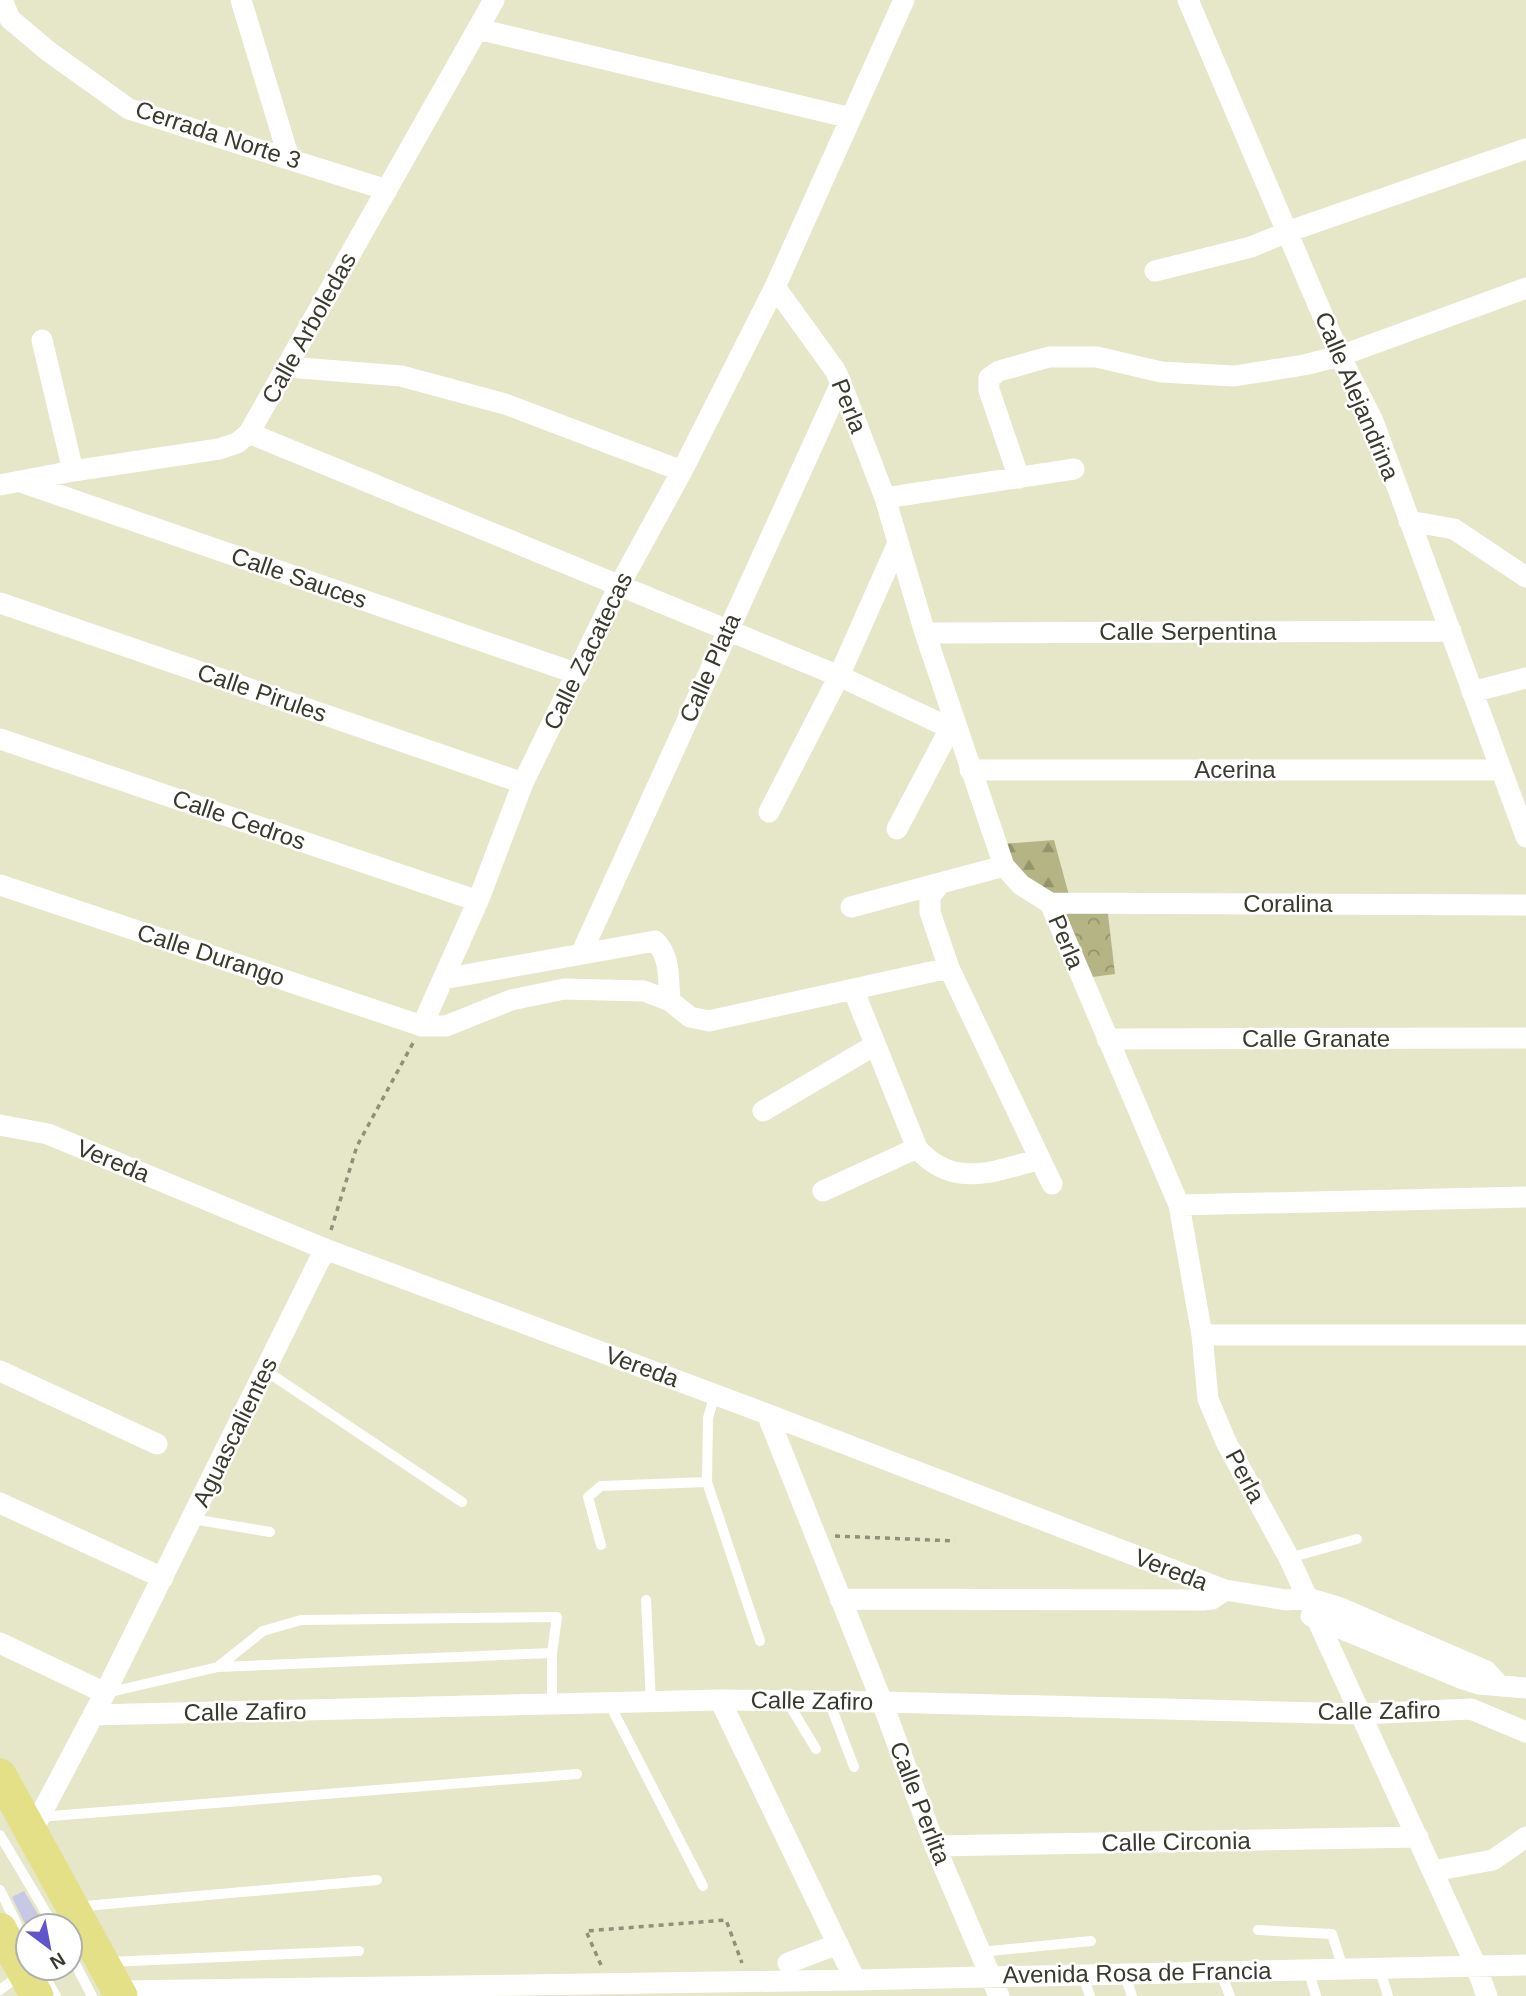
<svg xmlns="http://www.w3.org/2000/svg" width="1526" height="1996" viewBox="0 0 1526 1996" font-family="Helvetica,sans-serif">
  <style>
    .forest { fill: url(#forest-firs) }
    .park { fill: url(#park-crowns) }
    .building { fill: #c7c8e5 }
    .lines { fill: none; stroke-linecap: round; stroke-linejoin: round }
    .path { stroke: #90907b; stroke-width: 3.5; stroke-dasharray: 5 5; stroke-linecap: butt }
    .service { stroke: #fff; stroke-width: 10 }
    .minor { stroke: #fff; stroke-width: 21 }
    .primary { stroke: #e3e088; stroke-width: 33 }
    .labels { text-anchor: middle; stroke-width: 5; stroke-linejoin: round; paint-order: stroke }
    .street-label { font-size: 24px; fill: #3a3a2e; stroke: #fff }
  </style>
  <defs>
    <pattern id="forest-firs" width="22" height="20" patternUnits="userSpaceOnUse" patternTransform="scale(1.75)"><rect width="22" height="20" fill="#b4b484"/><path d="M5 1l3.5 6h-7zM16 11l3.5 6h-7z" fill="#93936c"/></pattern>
    <pattern id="park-crowns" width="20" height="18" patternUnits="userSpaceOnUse" patternTransform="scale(1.75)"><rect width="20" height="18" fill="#b4b484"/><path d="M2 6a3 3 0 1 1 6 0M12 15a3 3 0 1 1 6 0" fill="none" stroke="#93936c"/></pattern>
  </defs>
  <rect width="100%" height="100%" fill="#e6e6c8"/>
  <!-- forest -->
  <path class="forest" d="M 1054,840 L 1070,899 L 1023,882 L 1002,844 Z"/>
  <!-- park -->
  <path class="park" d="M 1054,906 L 1107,906 L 1115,974 L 1085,978 Z"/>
  <!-- building -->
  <path class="building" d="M 24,1891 L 45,1926 L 26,1926 L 12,1897 Z"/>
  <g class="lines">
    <!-- path -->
    <path class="path" d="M 331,1230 L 357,1146 L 413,1043
      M 835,1536 L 955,1541
      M 601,1965 L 586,1931 L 726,1920 L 742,1963"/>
    <!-- service -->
    <path class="service" d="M 264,1373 L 275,1377 L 462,1502
      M 715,1394 L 708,1418 L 707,1482 L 760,1641
      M 192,1519 L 270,1532
      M 601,1545 L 588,1497 L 601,1486 L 707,1482
      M 1289,1558 L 1357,1539
      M 646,1600 L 651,1702
      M 219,1666 L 263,1631 L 301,1620 L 557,1617 L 552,1653
      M 106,1693 L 218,1667 L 552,1653 L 552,1704
      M 787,1701 L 816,1749
      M 829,1701 L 854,1767
      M 609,1703 L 703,1886
      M 39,1817 L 577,1774
      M 0,1835 L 54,1926
      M 0,1890 L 20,1931
      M 77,1909 L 85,1906 L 377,1880
      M 1258,1930 L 1332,1934 L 1343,1968
      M 980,1952 L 1091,1941
      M 70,1954 L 92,1996
      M 108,1962 L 359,1951
      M 1379,1967 L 1388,1996
      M 1308,1969 L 1316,1996
      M 1220,1971 L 1230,1996
      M 1124,1973 L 1132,1996
      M 1082,1974 L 1090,1996
      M 45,1977 L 56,1996
      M 0,1990 L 21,1974"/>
    <!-- minor -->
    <path class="minor" d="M 2,0 L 10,19 L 48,51 L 129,109 L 387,190
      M 241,0 L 289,158
      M 1188,0 L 1340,356 L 1373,421 L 1526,837
      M 478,29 L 851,118
      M 1155,271 L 1251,247 L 1287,232 L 1526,149
      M 775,287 L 835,370 L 841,383 L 885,498 L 925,633 L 1004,866 L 1021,885 L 1050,903 L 1179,1205 L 1202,1335 L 1208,1399 L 1226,1442 L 1289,1558 L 1476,1966 L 1487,1996
      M 42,340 L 73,471
      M 287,367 L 401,376 L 505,404 L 682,471
      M 249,433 L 839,676 L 950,728
      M 1019,478 L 989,390 L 989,378 L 999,371 L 1049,357 L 1097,357 L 1161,372 L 1234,376 L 1304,365 L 1340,356 L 1526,288
      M 21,482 L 578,674
      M 0,485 L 73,471 L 219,449 L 237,443 L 249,433 L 494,0
      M 885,498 L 1074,469
      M 1409,521 L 1454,529 L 1526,577
      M 0,603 L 523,783
      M 925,633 L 1451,631
      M 1472,692 L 1526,678
      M 0,739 L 478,901
      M 970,770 L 1500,770
      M 769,812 L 839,676 L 898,543
      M 897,829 L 954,721
      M 940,883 L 930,897 L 930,912 L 949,968 L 1052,1184
      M 0,885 L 422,1026 L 446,1026 L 511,1000 L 564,989 L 644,991 L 670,1001 L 690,1017 L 709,1021 L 949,968
      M 1050,903 L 1526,905
      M 851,907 L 1004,866
      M 581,954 L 841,383
      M 443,979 L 655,941 C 671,957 668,979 670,1001
      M 853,989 L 917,1148 C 953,1190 995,1171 1040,1159
      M 422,1026 L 478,901 L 523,783 L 619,586 L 682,471 L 775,287 L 904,0
      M 1107,1039 L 1526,1038
      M 763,1111 L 875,1045
      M 0,1125 L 48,1134 L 325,1249 L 767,1414 L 1225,1590 L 1286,1600 L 1308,1598 L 1338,1607 L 1486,1671 L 1499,1685
      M 823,1191 L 917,1148
      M 1179,1205 L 1526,1197
      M 1202,1335 L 1526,1335
      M 0,1371 L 157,1444
      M 767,1414 L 882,1702 L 935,1846 L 999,1996
      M 0,1503 L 163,1578
      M 840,1599 L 1203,1600 L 1212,1599 L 1225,1590
      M 1311,1616 L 1463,1679 L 1479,1684 L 1526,1688
      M 0,1643 L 105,1693
      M 720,1700 L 855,1980
      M 93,1715 L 720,1700 L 882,1702 L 1361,1714 L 1471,1709 L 1526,1732
      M 32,1831 L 105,1693 L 325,1249
      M 935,1846 L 1418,1837
      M 1433,1871 L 1493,1860 L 1526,1837
      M 788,1963 L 838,1944
      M 118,1991 L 855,1980 L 1526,1965"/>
    <!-- primary -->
    <path class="primary" d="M 0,1775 L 121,1996
      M 0,1929 L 37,1996"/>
  </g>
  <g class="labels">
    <!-- street labels -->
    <g class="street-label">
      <text transform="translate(218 135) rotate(18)" y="8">Cerrada Norte 3</text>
      <text transform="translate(309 328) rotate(-61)" y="8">Calle Arboledas</text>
      <text transform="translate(1357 396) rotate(67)" y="8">Calle Alejandrina</text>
      <text transform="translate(849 406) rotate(68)" y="8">Perla</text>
      <text transform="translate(299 578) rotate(19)" y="8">Calle Sauces</text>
      <text x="1188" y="640">Calle Serpentina</text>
      <text transform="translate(588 651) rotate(-64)" y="8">Calle Zacatecas</text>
      <text transform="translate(710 668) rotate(-66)" y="8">Calle Plata</text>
      <text transform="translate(262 693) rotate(19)" y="8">Calle Pirules</text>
      <text x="1235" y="778">Acerina</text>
      <text transform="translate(239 820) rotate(19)" y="8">Calle Cedros</text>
      <text x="1288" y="912">Coralina</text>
      <text transform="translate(1066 942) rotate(67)" y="8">Perla</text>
      <text transform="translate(211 955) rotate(18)" y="8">Calle Durango</text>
      <text x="1316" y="1047">Calle Granate</text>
      <text transform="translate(113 1161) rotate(22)" y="8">Vereda</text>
      <text transform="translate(642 1367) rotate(20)" y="8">Vereda</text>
      <text transform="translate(235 1432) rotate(-64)" y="8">Aguascalientes</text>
      <text transform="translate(1245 1476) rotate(62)" y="8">Perla</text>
      <text transform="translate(1171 1570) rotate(21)" y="8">Vereda</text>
      <text transform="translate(812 1701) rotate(1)" y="8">Calle Zafiro</text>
      <text transform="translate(1379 1711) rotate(-1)" y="8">Calle Zafiro</text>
      <text transform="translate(245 1712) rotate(-1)" y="8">Calle Zafiro</text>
      <text transform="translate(920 1803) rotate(69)" y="8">Calle Perlita</text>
      <text transform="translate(1176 1842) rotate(-1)" y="8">Calle Circonia</text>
      <text transform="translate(1137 1973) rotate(-1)" y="8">Avenida Rosa de Francia</text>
    </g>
  </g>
  <!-- north arrow -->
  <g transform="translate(49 1947) rotate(148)"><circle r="33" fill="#ffffff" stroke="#b0b0ab" stroke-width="2"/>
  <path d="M0-5L12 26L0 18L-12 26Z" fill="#6155ce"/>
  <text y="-10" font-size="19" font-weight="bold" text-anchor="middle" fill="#3a3a2e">N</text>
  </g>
</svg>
